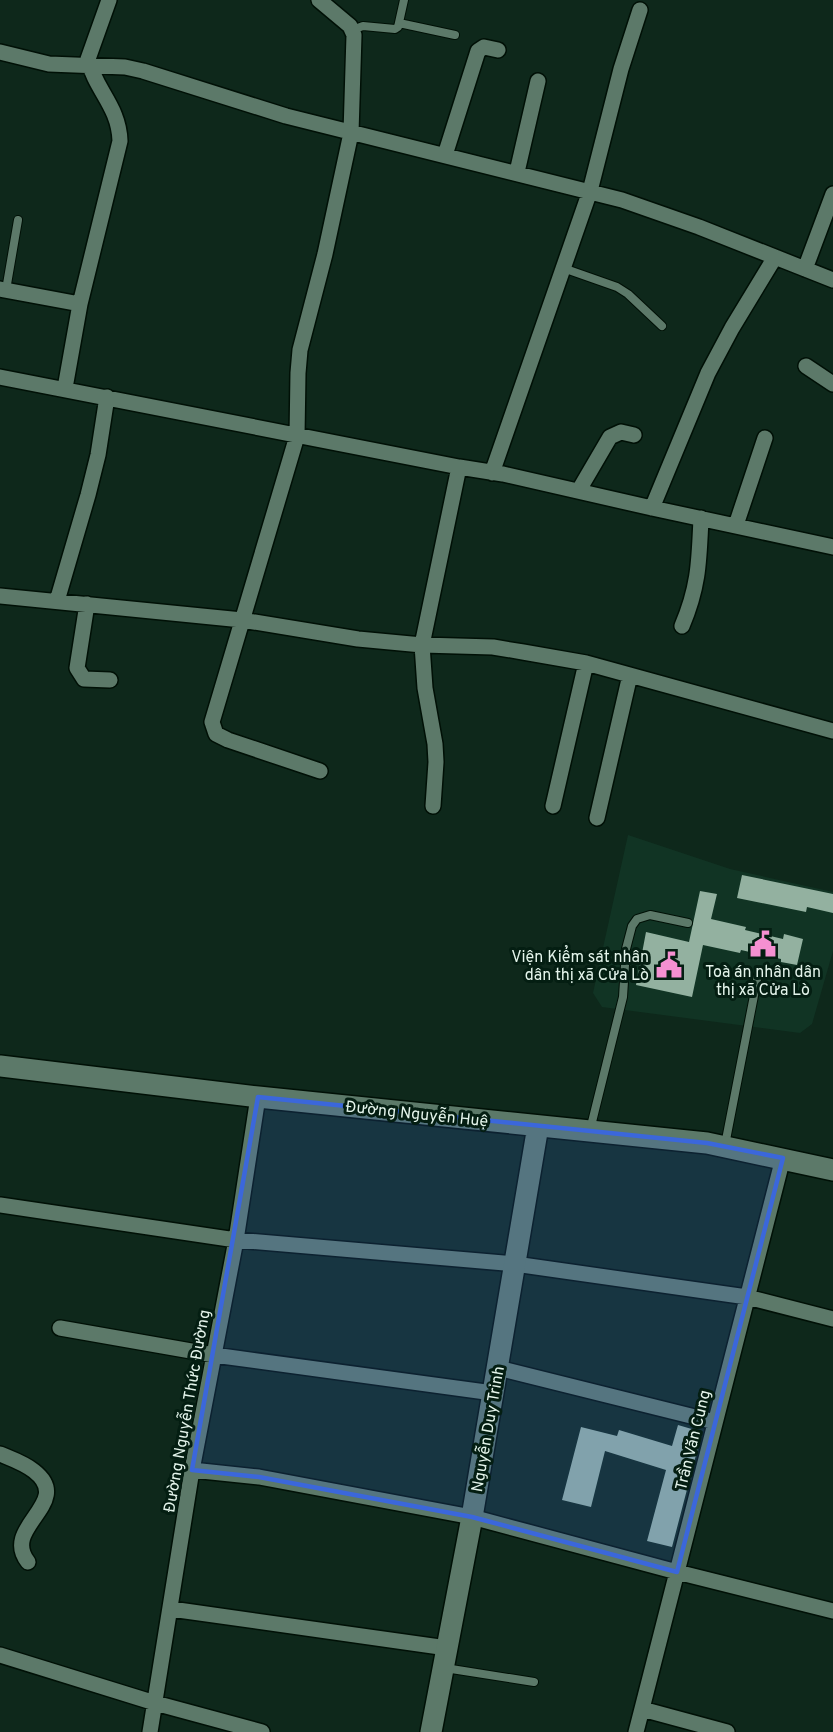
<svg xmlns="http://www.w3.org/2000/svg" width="833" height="1732" viewBox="0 0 833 1732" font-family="Overpass,sans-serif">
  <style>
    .built { fill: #113424 }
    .building { fill: #93b1a0 }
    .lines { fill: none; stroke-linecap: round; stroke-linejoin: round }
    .lane-casing { stroke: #001006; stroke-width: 10 }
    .street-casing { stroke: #001006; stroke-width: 18 }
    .secondary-casing { stroke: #001006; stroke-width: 24 }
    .lane { stroke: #5c7969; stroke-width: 8 }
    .street { stroke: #5c7969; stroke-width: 15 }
    .secondary { stroke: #5c7969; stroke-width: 21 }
    .marked { fill: #3b67db; fill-opacity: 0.2; stroke: #3b67db; stroke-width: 4.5; stroke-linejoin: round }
    .labels { text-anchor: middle; stroke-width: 6; stroke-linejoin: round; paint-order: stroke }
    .poi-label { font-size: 16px; fill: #e4f4eb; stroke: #041e12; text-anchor: end }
    .street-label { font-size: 16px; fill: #e4f4eb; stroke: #041e12 }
  </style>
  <rect width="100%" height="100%" fill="#0e281b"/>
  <!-- built -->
  <path class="built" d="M 628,835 L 730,869 L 833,892 L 833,951 L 812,1024 L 800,1033 L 602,1007 L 593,993 Z"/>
  <!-- building -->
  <path class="building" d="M 742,875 L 833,894 L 833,913 L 807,907 L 806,912 L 737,898 Z
    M 700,891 L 717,894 L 711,919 L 746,927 L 745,930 L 783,939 L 784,934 L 803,939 L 797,965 L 781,962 L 781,959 L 741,950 L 740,953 L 703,945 L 692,997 L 636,985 L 646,932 L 689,942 Z
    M 678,1425 L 702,1432 L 672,1547 L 647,1541 L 666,1470 L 605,1451 L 591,1507 L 562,1500 L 581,1427 L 617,1436 L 619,1430 L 672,1446 Z"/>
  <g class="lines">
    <!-- lane casing -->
    <g class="lane-casing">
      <path id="lane" d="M 399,23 L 455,35
        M 352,30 L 363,26 L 395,29 L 398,27 L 404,0
        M 563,268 L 617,287 L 628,294 L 662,326
        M 6,290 L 18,220
        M 590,1130 L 623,997 L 626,949 L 632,926 L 637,919 L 650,915 L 688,923
        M 725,1145 L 758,975
        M 445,1668 L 534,1682"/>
    </g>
    <!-- street casing -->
    <g class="street-casing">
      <path id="street" d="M 319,0 L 350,26 L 354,35 L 351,133 L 325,254 L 300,350 L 298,373 L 297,436 L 212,722 L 216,734 L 228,740 L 320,771
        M 0,52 L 49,64 L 125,67 L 143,71 L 286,116 L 622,200 L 699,227 L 833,280
        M 445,155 L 478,51 L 484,47 L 498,50
        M 517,172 L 538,81
        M 805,269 L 833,194
        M 0,289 L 80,304
        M 806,366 L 833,384
        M 0,377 L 459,467 L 503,474 L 652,508 L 833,547
        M 65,388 L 80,304 L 120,141 C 119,106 95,90 88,59 L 109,0
        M 492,473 L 590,191 L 621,69 L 640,10
        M 579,490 L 610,437 L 621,432 L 634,435
        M 652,508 L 708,373 L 732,328 L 775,257
        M 736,525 L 765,438
        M 0,596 L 242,620 L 358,639 L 422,645 L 493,647 L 523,652 L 586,663 L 833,731
        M 57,601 L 88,495 L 98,455 L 107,397
        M 87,604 L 77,668 L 84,679 L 110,680
        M 682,626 C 699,586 699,561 701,518
        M 433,806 L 436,762 L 435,744 L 425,688 L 422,645 L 459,467
        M 553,806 L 586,663
        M 597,818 L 630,675
        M 0,1205 L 236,1240 L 515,1264 L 747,1297 L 833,1319
        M 60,1328 L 214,1355 L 493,1393
        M 498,1368 L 715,1422
        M 0,1454 C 12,1459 24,1463 34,1471 C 75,1503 0,1527 28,1562
        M 192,1470 L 259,1477 L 472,1517 L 677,1572 L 833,1611
        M 171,1609 L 447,1648
        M 0,1655 L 155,1703 L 262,1732
        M 642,1709 L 727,1732
        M 150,1732 L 192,1470 L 236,1240 L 258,1097
        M 636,1732 L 783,1158"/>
    </g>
    <!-- secondary casing -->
    <g class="secondary-casing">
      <path id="secondary" d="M 0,1066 L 258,1097 L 707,1143 L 833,1170
        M 431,1732 L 472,1517 L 538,1126"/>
    </g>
    <!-- lane -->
    <use href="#lane" class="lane"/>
    <!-- street -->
    <use href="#street" class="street"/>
    <!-- secondary -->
    <use href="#secondary" class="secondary"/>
  </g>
  <!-- marked area -->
  <path class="marked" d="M 258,1097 L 707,1143 L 783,1158 L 677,1572 L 472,1517 L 259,1477 L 192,1470 Z"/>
  <!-- icons -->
  <defs>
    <g id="civic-bare" transform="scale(2.07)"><path d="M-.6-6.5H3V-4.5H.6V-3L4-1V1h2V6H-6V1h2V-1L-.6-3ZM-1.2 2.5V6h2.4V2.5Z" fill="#f590d1" stroke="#041e12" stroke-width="2.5" paint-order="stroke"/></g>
  </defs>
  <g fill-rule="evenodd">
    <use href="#civic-bare" x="763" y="944"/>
    <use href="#civic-bare" x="669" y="965"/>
  </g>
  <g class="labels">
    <!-- poi labels -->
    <g class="poi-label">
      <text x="649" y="962">Viện Kiểm sát nhân<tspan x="649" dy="18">dân thị xã Cửa Lò</tspan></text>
      <text x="763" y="977" text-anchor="middle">Toà án nhân dân<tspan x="763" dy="18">thị xã Cửa Lò</tspan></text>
    </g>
    <!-- street labels -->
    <g class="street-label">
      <text transform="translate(417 1113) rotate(6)" y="6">Đường Nguyễn Huệ</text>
      <text transform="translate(186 1411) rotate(-80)" y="6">Đường Nguyễn Thức Đường</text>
      <text transform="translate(487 1429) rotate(-80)" y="6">Nguyễn Duy Trinh</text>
      <text transform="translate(692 1440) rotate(-76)" y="6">Trần Văn Cung</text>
    </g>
  </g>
</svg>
